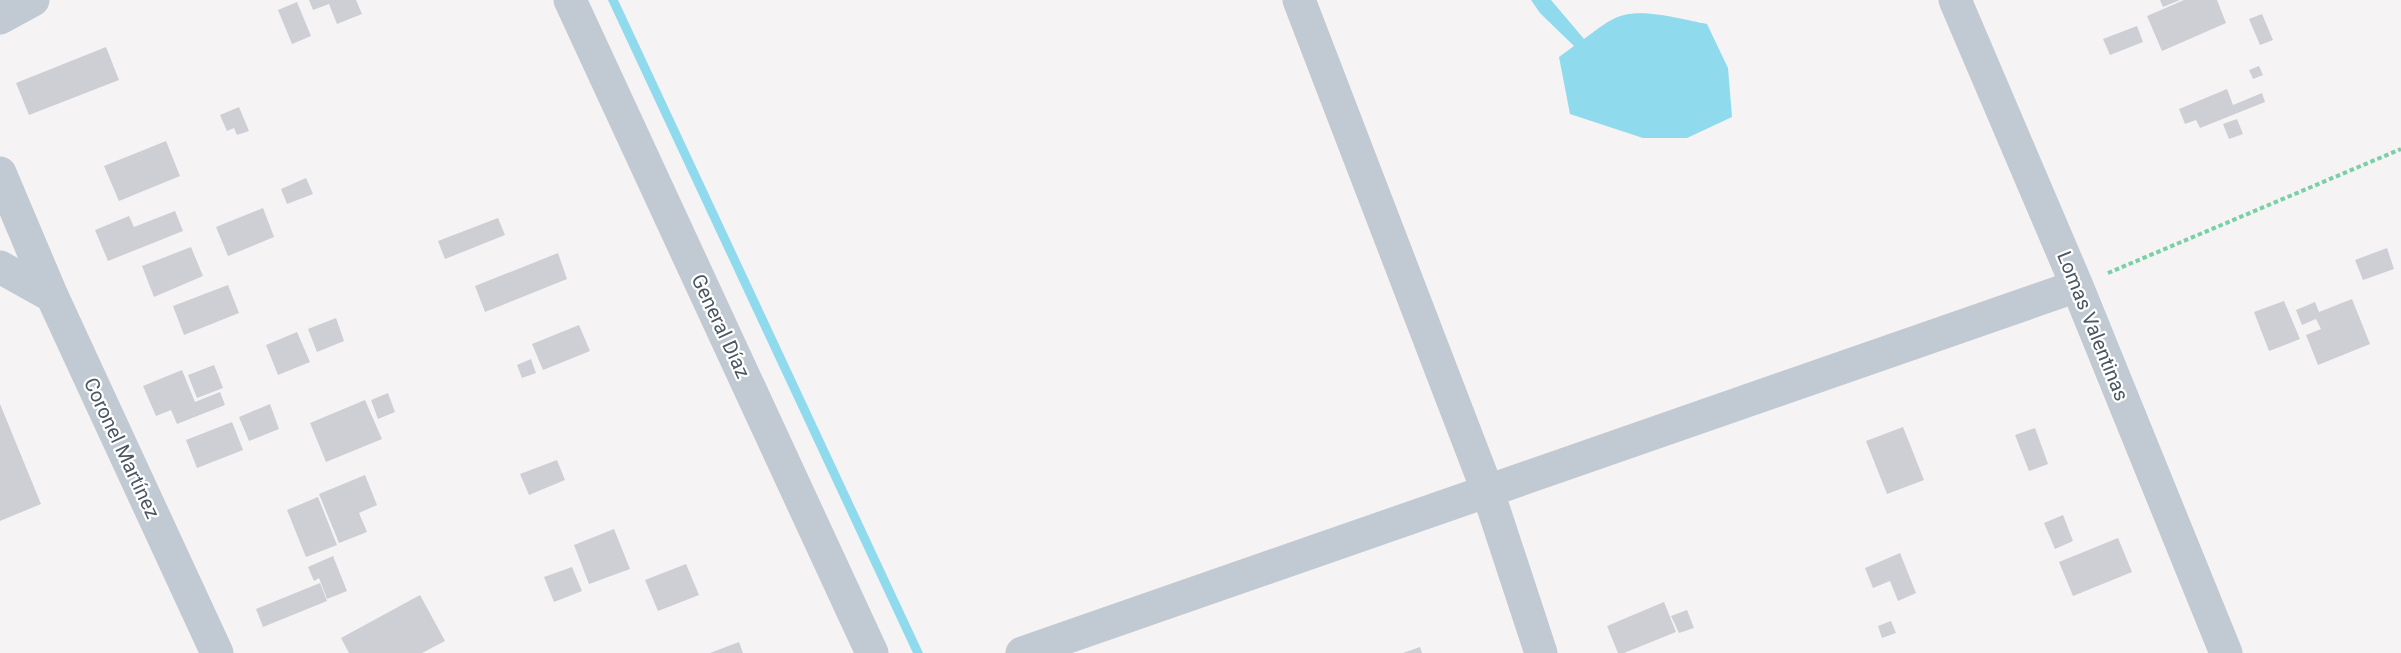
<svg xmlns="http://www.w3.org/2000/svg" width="2401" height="653" viewBox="0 0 2401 653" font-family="Roboto,sans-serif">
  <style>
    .water { fill: #90daee }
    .building { fill: #cdcfd5 }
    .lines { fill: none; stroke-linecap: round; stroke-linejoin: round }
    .path { stroke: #7ad0a6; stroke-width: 4; stroke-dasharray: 4.5 3; stroke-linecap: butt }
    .minor { stroke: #c1cad2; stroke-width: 33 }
    .tertiary { stroke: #c1cad2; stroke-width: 33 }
    .labels { text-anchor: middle; stroke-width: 4.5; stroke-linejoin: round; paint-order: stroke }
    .street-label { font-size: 20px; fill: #4a5661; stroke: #fff }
  </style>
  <rect width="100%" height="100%" fill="#f5f3f3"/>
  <!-- water -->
  <path class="water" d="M 608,0 L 618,0 L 923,653 L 913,653 Z
    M 1531,0 L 1551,0 L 1584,39 C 1597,30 1608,19 1624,15 C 1646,9 1685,20 1707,24 L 1728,68 L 1732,117 L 1687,138 L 1643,138 L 1570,114 L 1559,57 L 1574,46 L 1540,13 Z"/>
  <!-- building -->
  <path class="building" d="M 309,0 L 356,0 L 362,14 L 337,24 L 329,4 L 313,10 Z
    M 2160,0 L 2180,0 L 2163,7 Z
    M 2184,0 L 2217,0 L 2226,23 L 2162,51 L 2147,16 Z
    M 297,2 L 311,36 L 292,44 L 278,10 Z
    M 2262,14 L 2273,40 L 2260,45 L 2249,19 Z
    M 2137,26 L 2143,42 L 2110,55 L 2103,39 Z
    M 106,47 L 119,80 L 29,115 L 16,83 Z
    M 2259,66 L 2263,75 L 2253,79 L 2249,70 Z
    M 2227,89 L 2233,105 L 2262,93 L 2265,102 L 2200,128 L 2196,120 L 2185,124 L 2179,109 Z
    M 239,107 L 249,131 L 237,135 L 234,128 L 227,131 L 220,115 Z
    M 2237,119 L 2243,134 L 2229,139 L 2223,124 Z
    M 166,141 L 180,176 L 119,201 L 104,166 Z
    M 306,178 L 313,194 L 287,204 L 281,189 Z
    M 263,208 L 274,237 L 228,256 L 216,227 Z
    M 175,211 L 183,231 L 108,261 L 95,230 L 129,216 L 134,227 Z
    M 498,218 L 505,235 L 445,259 L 438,241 Z
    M 191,247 L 203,276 L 154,297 L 142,266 Z
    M 2387,248 L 2394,269 L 2363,280 L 2355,260 Z
    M 558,253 L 567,279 L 485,312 L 475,286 Z
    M 228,285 L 239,313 L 184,335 L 173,306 Z
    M 2352,299 L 2370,344 L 2318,365 L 2306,335 L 2321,329 L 2316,319 L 2302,325 L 2296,310 L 2315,302 L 2319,312 Z
    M 2284,301 L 2300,339 L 2269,351 L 2254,312 Z
    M 336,318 L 344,341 L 317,352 L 308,329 Z
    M 579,325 L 590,351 L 543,370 L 532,344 Z
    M 297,332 L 310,362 L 278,375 L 266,345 Z
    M 531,359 L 536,373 L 522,378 L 517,365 Z
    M 214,365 L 223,388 L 197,398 L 188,375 Z
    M 182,370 L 195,402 L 220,392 L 225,405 L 177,424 L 171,410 L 156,416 L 143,386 Z
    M 388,393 L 395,412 L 378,419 L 371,400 Z
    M 365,400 L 382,439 L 326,462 L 310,423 Z
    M 0,404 L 41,504 L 0,521 Z
    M 270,404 L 279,429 L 249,441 L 239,417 Z
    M 232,422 L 243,450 L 197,468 L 186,440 Z
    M 1903,427 L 1924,480 L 1887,494 L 1866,441 Z
    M 2035,428 L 2048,464 L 2029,471 L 2015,435 Z
    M 557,460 L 565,480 L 529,495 L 520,474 Z
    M 365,475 L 377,505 L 359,513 L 367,532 L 339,543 L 319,494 Z
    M 318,497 L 337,545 L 306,557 L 287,510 Z
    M 2063,515 L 2073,541 L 2055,549 L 2044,523 Z
    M 614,529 L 630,569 L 589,584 L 574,545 Z
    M 2118,538 L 2132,572 L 2073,596 L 2059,562 Z
    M 1900,553 L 1916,593 L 1898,601 L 1890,581 L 1873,588 L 1865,568 Z
    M 333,556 L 347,591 L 327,599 L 319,578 L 314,581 L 308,567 Z
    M 686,564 L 699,595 L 658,611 L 645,580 Z
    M 572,567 L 582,591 L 554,602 L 544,577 Z
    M 320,583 L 327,601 L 263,627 L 256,609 Z
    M 420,595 L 445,641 L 422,653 L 349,653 L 341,638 Z
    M 1664,602 L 1676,632 L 1624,653 L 1618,653 L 1607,626 Z
    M 1687,610 L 1694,628 L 1679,633 L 1671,616 Z
    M 1891,621 L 1896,633 L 1882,638 L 1878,626 Z
    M 739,642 L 743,653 L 710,653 Z
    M 1420,647 L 1422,653 L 1403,653 Z"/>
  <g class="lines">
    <!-- path -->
    <path class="path" d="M 2108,273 L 2401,149"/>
    <!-- minor -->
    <path class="minor" d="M 570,0 L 872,653
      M 1299,0 L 1488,492 L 1541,653
      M 1955,0 L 2077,286 L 2226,653
      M 0,18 L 33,0
      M 0,173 L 52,296
      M 1022,653 L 2077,286"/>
    <!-- tertiary -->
    <path class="tertiary" d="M 0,267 L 52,296 L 217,653"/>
  </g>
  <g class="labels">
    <!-- street labels -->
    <g class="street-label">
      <text transform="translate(721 326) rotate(65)" y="7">General Díaz</text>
      <text transform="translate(2093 326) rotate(68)" y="7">Lomas Valentinas</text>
      <text transform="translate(122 448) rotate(65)" y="7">Coronel Martínez</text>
    </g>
  </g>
</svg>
